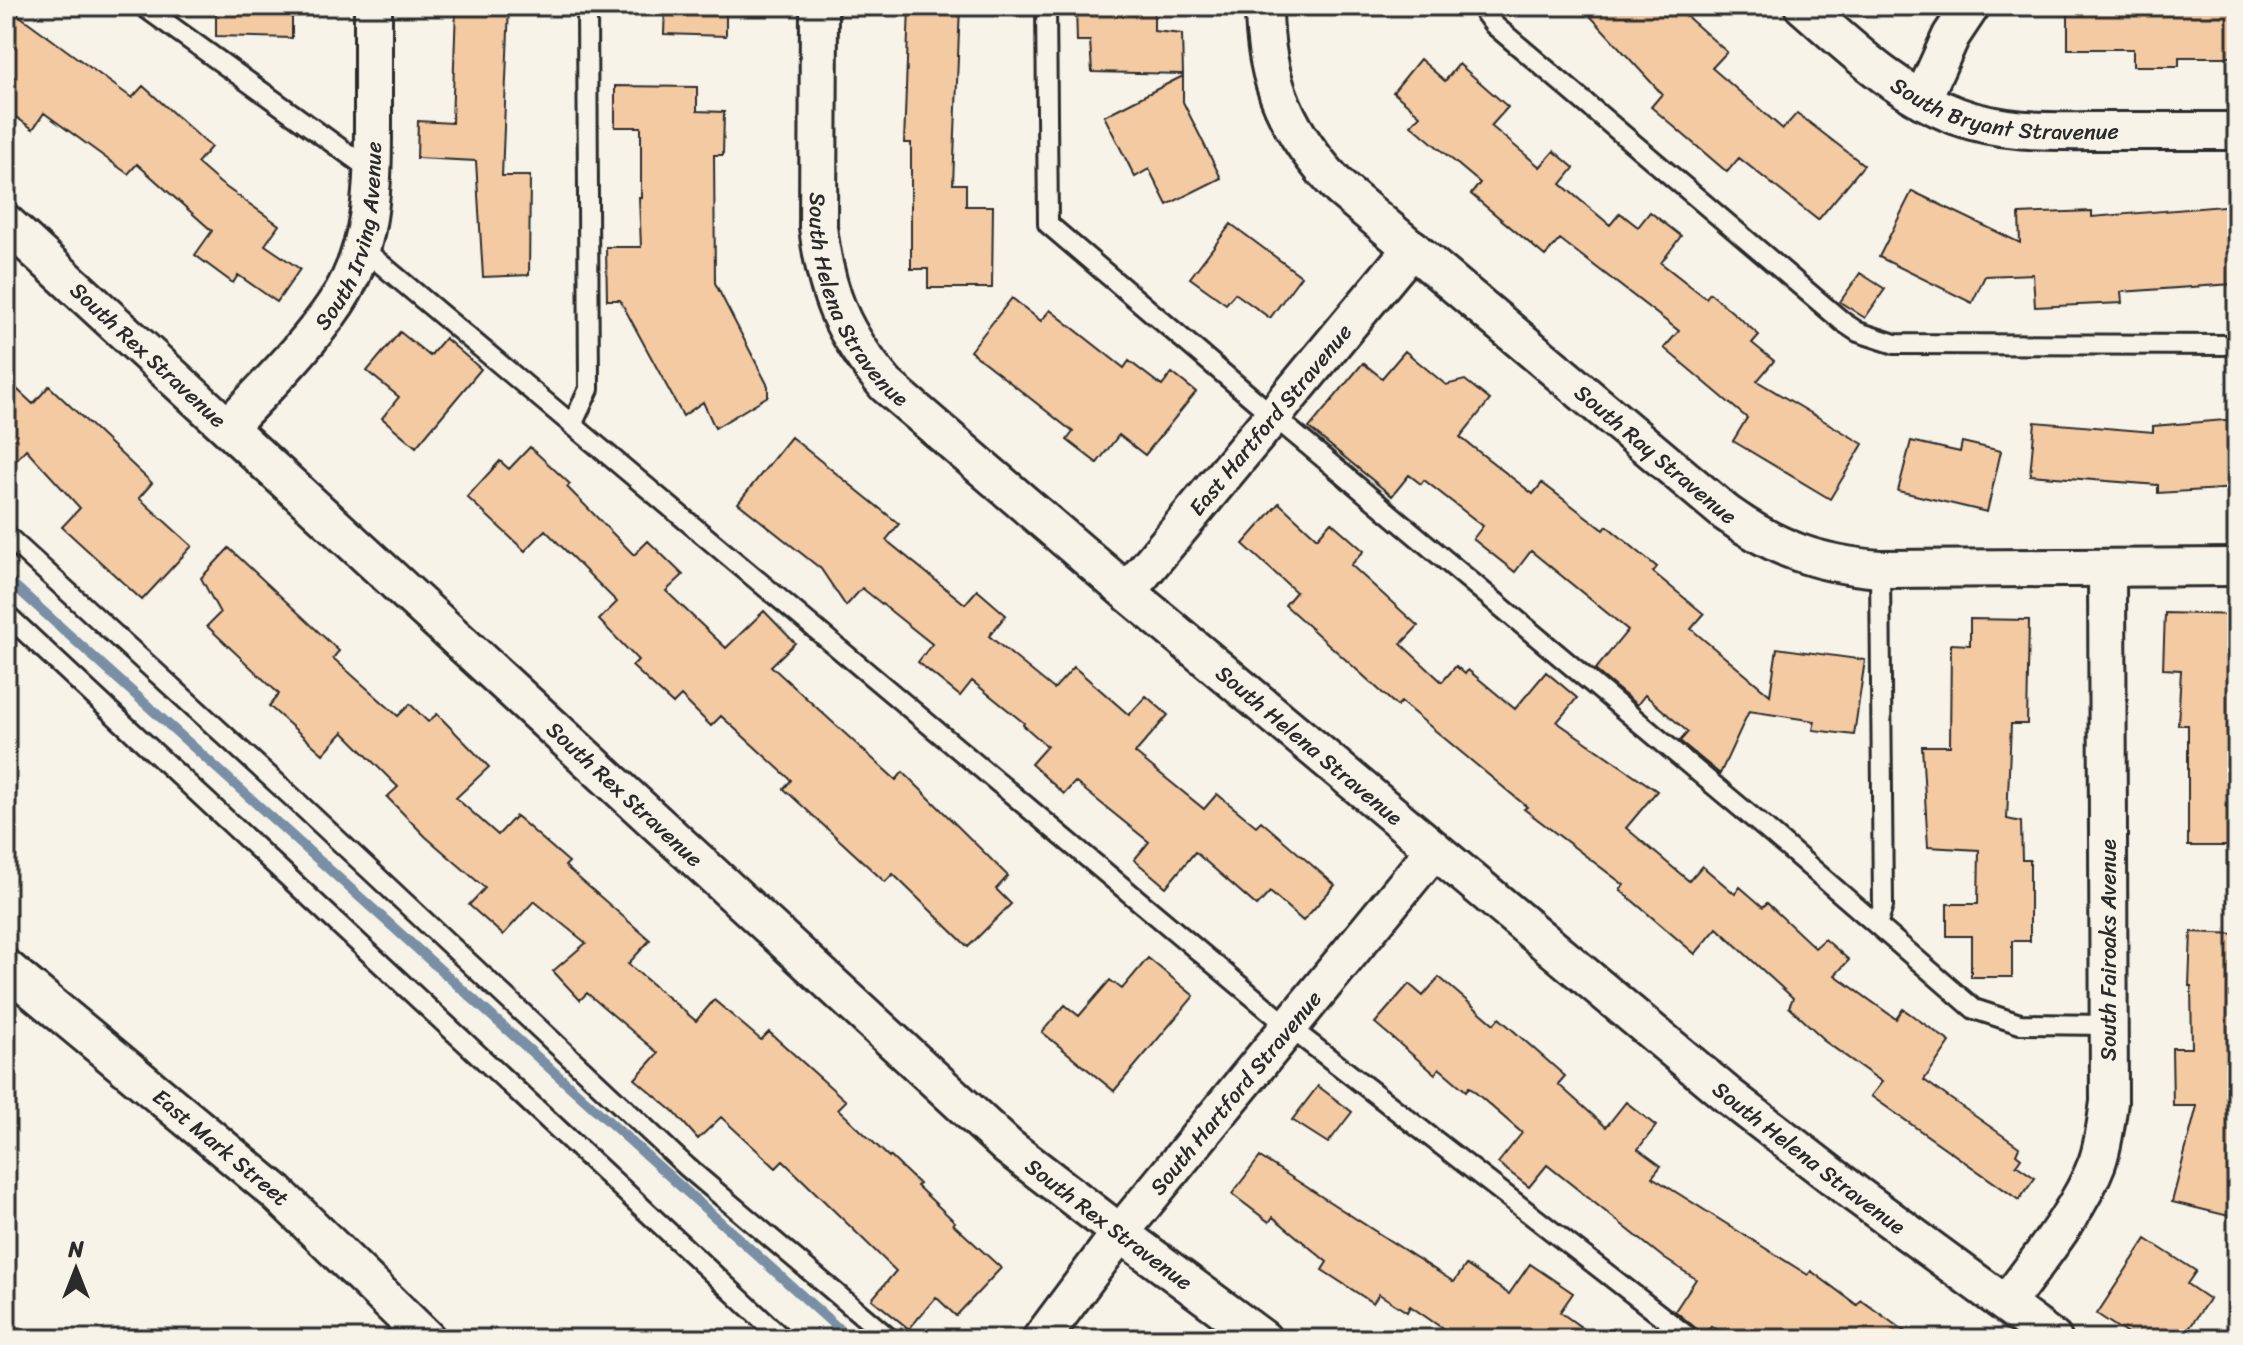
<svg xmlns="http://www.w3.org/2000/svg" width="2243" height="1345" viewBox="0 0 2243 1345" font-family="Sriracha,sans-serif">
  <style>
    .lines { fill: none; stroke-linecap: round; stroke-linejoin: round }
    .stream { stroke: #798fa5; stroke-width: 10 }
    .building { fill: #f4caa3; stroke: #2b2b2b; stroke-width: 2 }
    .lane-casing { stroke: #2b2b2b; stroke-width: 24 }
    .street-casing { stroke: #2b2b2b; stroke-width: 42 }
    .lane { stroke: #f7f3e8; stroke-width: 18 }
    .street { stroke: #f7f3e8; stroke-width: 36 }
    .labels { text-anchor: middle; stroke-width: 7; stroke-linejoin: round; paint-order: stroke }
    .street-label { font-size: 22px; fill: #2b2b2b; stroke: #f7f3e8 }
  </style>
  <rect width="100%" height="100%" fill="#f7f3e8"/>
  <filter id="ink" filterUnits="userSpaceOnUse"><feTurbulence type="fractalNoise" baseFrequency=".0125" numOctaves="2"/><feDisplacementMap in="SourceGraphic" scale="16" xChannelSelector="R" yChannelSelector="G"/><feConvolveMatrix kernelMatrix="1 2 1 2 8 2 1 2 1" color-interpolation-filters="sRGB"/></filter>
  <g filter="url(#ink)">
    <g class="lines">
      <!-- stream -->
      <path class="stream" d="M 6,578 L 850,1339"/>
    </g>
    <!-- building -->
    <path class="building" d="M 6,6 L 132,98 L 143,86 L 211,147 L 197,163 L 220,183 L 279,225 L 265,245 L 300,269 L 277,302 L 238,275 L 233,283 L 195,255 L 212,231 L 137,164 L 128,174 L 44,113 L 33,129 L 6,110 Z
      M 216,6 L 292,7 L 292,38 L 216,36 Z
      M 509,6 L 502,176 L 530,176 L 529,275 L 483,277 L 476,161 L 417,158 L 418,121 L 452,123 L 456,7 Z
      M 665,6 L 726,6 L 726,36 L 664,34 Z
      M 909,6 L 960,6 L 953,184 L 966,184 L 966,206 L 993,206 L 992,288 L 928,288 L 928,269 L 911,269 L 911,143 L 904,143 Z
      M 1076,6 L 1154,6 L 1154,31 L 1182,34 L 1183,74 L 1092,72 L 1090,41 L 1077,41 Z
      M 1581,6 L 1675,6 L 1727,52 L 1712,68 L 1783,129 L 1797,113 L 1864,165 L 1818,220 L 1739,158 L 1727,172 L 1651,107 L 1662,94 Z
      M 2068,6 L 2237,6 L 2237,57 L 2179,57 L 2179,66 L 2133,66 L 2133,49 L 2068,49 Z
      M 1420,59 L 1445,81 L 1459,64 L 1508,107 L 1491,126 L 1540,167 L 1554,151 L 1574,168 L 1561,184 L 1610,225 L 1620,213 L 1638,227 L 1650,212 L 1681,236 L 1661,263 L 1706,298 L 1710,293 L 1759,335 L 1752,343 L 1774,361 L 1757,381 L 1863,444 L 1830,499 L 1733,441 L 1747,418 L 1664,348 L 1679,331 L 1560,239 L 1545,256 L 1471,194 L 1480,183 L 1411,125 L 1420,115 L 1393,92 Z
      M 1183,76 L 1183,102 L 1221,178 L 1167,205 L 1149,169 L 1135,177 L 1104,116 Z
      M 615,86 L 697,87 L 697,111 L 724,112 L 723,155 L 714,155 L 715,283 L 768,386 L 768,396 L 715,428 L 703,402 L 683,416 L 620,300 L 607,300 L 606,247 L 641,247 L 639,197 L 641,197 L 641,127 L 615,127 Z
      M 1912,191 L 2020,243 L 2019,214 L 2092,211 L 2092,217 L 2235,205 L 2237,267 L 2232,267 L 2233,284 L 2121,292 L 2122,303 L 2035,307 L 2033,274 L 1985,276 L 1972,303 L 1879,257 Z
      M 1231,224 L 1301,276 L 1270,318 L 1235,293 L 1226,304 L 1190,278 Z
      M 1860,273 L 1885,289 L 1865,318 L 1840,302 Z
      M 1012,298 L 1041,321 L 1050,310 L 1124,368 L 1129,361 L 1162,386 L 1172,373 L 1196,392 L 1145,455 L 1119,435 L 1097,463 L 1067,440 L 1073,432 L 970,351 Z
      M 400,332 L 430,356 L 445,338 L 481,369 L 416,447 L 382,418 L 399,397 L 367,371 Z
      M 1405,351 L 1446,385 L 1465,380 L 1490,400 L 1460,437 L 1533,494 L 1542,483 L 1604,530 L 1607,526 L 1657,567 L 1653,572 L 1704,614 L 1691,629 L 1770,695 L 1777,648 L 1865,660 L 1854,735 L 1813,730 L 1815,721 L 1749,711 L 1720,774 L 1680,741 L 1688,732 L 1645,695 L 1637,705 L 1595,670 L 1628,630 L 1531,551 L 1515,572 L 1473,539 L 1483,526 L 1424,480 L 1421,484 L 1409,475 L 1392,496 L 1309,428 L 1363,363 L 1382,378 Z
      M 6,379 L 33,404 L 49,386 L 152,483 L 139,498 L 192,546 L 142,600 L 62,527 L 80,508 L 26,449 L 6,471 Z
      M 2237,419 L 2237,488 L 2158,493 L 2158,485 L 2030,475 L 2035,422 L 2153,432 L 2153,426 Z
      M 791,437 L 899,524 L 886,540 L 965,604 L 977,590 L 1006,615 L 989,636 L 1054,689 L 1074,667 L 1129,715 L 1146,696 L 1168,715 L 1135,753 L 1204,809 L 1217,794 L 1256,826 L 1261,821 L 1335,885 L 1303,921 L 1270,892 L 1257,906 L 1195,852 L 1166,887 L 1134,860 L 1149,842 L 1075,782 L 1064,794 L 1031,764 L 1047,746 L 1023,725 L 1024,723 L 972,681 L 960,696 L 918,662 L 932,644 L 862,588 L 846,606 L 821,569 L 738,503 Z
      M 1911,441 L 1960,452 L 1962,442 L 2001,451 L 1987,512 L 1898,491 Z
      M 530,447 L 570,484 L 567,487 L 634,555 L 648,541 L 683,575 L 666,591 L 726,648 L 764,611 L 795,643 L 771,666 L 896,780 L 903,772 L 1008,876 L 996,889 L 1011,904 L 968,947 L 893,874 L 885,882 L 784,789 L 791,780 L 721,716 L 711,726 L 681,696 L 673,704 L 632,666 L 638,660 L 599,620 L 617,602 L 545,530 L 525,551 L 467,497 L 500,461 L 509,469 Z
      M 1279,503 L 1317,538 L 1331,522 L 1364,551 L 1351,565 L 1418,626 L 1401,644 L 1442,682 L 1456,666 L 1465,674 L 1468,670 L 1515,709 L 1546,672 L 1577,698 L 1557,722 L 1657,791 L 1626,828 L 1689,881 L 1702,866 L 1735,894 L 1740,887 L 1763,907 L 1767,903 L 1815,948 L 1825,939 L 1849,960 L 1835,975 L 1896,1019 L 1903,1009 L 1950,1042 L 1924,1080 L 2019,1147 L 2016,1154 L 2021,1158 L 2016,1165 L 2035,1178 L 2019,1200 L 1871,1096 L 1882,1082 L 1823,1040 L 1824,1039 L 1789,1007 L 1793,998 L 1717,928 L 1695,954 L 1620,890 L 1624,885 L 1524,809 L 1527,807 L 1401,702 L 1397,706 L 1285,605 L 1296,592 L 1243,544 Z
      M 229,548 L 339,651 L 333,658 L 398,716 L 410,704 L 428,722 L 437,714 L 489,767 L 456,798 L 498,835 L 516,816 L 569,862 L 565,866 L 650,940 L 628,964 L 696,1021 L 714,1000 L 761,1040 L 769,1032 L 846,1101 L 838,1109 L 889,1157 L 890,1156 L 919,1184 L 917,1186 L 955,1222 L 953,1224 L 1001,1268 L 956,1316 L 936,1297 L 909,1329 L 872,1299 L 896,1271 L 783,1161 L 776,1168 L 721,1117 L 698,1139 L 674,1112 L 635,1079 L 658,1053 L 587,993 L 580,1000 L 553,971 L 586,943 L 534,901 L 503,935 L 469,905 L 485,888 L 426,837 L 387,797 L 398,787 L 343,732 L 323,754 L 269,706 L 279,694 L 207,626 L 220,613 L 201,578 Z
      M 2165,613 L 2237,615 L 2237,846 L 2188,846 L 2188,725 L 2178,725 L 2181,670 L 2163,669 Z
      M 1970,619 L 2029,620 L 2027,724 L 2011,724 L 2007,819 L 2021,822 L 2022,860 L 2030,860 L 2030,941 L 2012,941 L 2012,977 L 1971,977 L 1971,936 L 1947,936 L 1947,904 L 1978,904 L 1979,850 L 1928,847 L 1922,746 L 1950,746 L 1951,644 L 1970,645 Z
      M 2191,932 L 2237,934 L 2237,1218 L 2172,1202 L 2197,1106 L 2173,1106 L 2172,1048 L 2192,1048 L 2191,986 L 2189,986 Z
      M 1148,958 L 1194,996 L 1114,1091 L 1042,1032 L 1065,1005 L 1079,1016 L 1110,980 L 1122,989 Z
      M 1439,977 L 1494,1024 L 1499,1018 L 1565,1076 L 1558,1084 L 1606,1127 L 1626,1102 L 1656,1126 L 1638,1149 L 1661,1166 L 1652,1177 L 1808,1275 L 1811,1271 L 1857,1305 L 1861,1300 L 1915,1339 L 1732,1339 L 1711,1326 L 1703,1339 L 1698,1330 L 1675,1311 L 1696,1279 L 1665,1259 L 1547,1165 L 1529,1187 L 1498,1163 L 1522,1133 L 1469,1087 L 1466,1091 L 1439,1068 L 1435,1074 L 1375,1023 L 1409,984 L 1423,996 Z
      M 1318,1086 L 1352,1112 L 1328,1143 L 1292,1120 Z
      M 1260,1157 L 1454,1282 L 1466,1265 L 1509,1294 L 1530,1264 L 1573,1293 L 1560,1312 L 1598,1339 L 1458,1339 L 1410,1306 L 1407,1312 L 1379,1294 L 1373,1303 L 1322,1270 L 1327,1262 L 1273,1217 L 1269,1222 L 1232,1194 Z
      M 2146,1239 L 2196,1271 L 2187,1284 L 2209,1299 L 2182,1339 L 2135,1339 L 2097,1314 Z"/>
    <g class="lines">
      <!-- lane casing -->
      <g class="lane-casing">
        <path id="lane" d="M 143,6 L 373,172
          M 1046,6 L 1048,224 L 1265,409 L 1765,828 L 1974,1009 L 2020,1024 L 2109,1025
          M 1482,6 L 1485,13 L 1494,25 L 1843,322 L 1858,332 L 1895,344 L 2237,345
          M 362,248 L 1289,1027 L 1691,1339
          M 572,425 L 589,389 L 587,6
          M 6,535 L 292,797 L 687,1167 L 890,1339
          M 6,614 L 783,1339
          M 1877,925 L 1883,906 L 1880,569"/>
      </g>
      <!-- street casing -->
      <g class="street-casing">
        <g id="street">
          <path id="s1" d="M 819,6 L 818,227 C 826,294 842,333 886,385 L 1127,592 L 1730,1097 L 1857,1195 L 2053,1339"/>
          <path id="s2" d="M 1264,6 C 1264,82 1288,135 1341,189 L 1726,513 C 1776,549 1818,564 1880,569 L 2237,567"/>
          <path id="s3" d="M 1803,6 C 1850,47 1897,94 1957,116 C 2005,134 2057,131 2108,131 C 2151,131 2194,131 2237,131"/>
          <path d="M 1922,100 L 1951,36 L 1971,6"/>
          <path id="s4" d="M 6,223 L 1008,1147 L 1120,1233 L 1263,1339"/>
          <path id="s5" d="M 228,427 C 265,387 306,348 336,303 C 374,248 373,180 373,115 C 373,79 373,42 373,6"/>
          <path id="s6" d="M 1127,592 L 1412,248"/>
          <path id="s7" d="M 6,968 L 277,1193 L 427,1339"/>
          <path d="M 2006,1304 C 2037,1261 2078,1213 2097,1163 C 2104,1143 2106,1122 2109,1102 L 2107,568"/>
          <path id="s8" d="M 1041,1339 L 1120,1233 L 1434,850"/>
        </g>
      </g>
      <!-- lane -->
      <use href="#lane" class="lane"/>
      <!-- street -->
      <use href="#street" class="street"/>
    </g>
  </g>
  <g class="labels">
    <!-- street labels -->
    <g class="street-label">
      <text dy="8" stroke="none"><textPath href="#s3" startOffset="236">South Bryant Stravenue</textPath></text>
      <text dy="8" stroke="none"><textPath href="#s5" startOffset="234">South Irving Avenue</textPath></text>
      <text dy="8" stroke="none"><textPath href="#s1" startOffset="304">South Helena Stravenue</textPath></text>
      <text dy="8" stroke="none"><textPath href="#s4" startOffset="194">South Rex Stravenue</textPath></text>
      <text dy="8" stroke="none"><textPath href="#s6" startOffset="224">East Hartford Stravenue</textPath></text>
      <text dy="8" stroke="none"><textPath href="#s2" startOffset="616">South Ray Stravenue</textPath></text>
      <text dy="8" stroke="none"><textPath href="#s1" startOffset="952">South Helena Stravenue</textPath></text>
      <text dy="8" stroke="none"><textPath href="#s4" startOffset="842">South Rex Stravenue</textPath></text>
      <text transform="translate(2108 950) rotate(-90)" y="8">South Fairoaks Avenue</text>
      <text dy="8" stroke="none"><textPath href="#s8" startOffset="314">South Hartford Stravenue</textPath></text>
      <text dy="8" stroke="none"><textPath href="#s7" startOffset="280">East Mark Street</textPath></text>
      <text dy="8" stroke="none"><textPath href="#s1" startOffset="1600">South Helena Stravenue</textPath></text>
      <text dy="8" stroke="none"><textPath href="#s4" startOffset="1490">South Rex Stravenue</textPath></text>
    </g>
  </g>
  <!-- margin -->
  <rect width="2243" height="1345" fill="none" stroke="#f7f3e8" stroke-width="32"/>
  <rect x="16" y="16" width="2211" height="1313" fill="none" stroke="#2b2b2b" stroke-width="3" filter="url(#ink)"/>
  <!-- north arrow -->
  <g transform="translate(76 1269)" stroke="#f7f3e8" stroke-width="6" paint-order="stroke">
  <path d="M0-6L14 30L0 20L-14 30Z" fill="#2b2b2b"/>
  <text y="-12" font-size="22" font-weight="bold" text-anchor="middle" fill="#2b2b2b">N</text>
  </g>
</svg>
